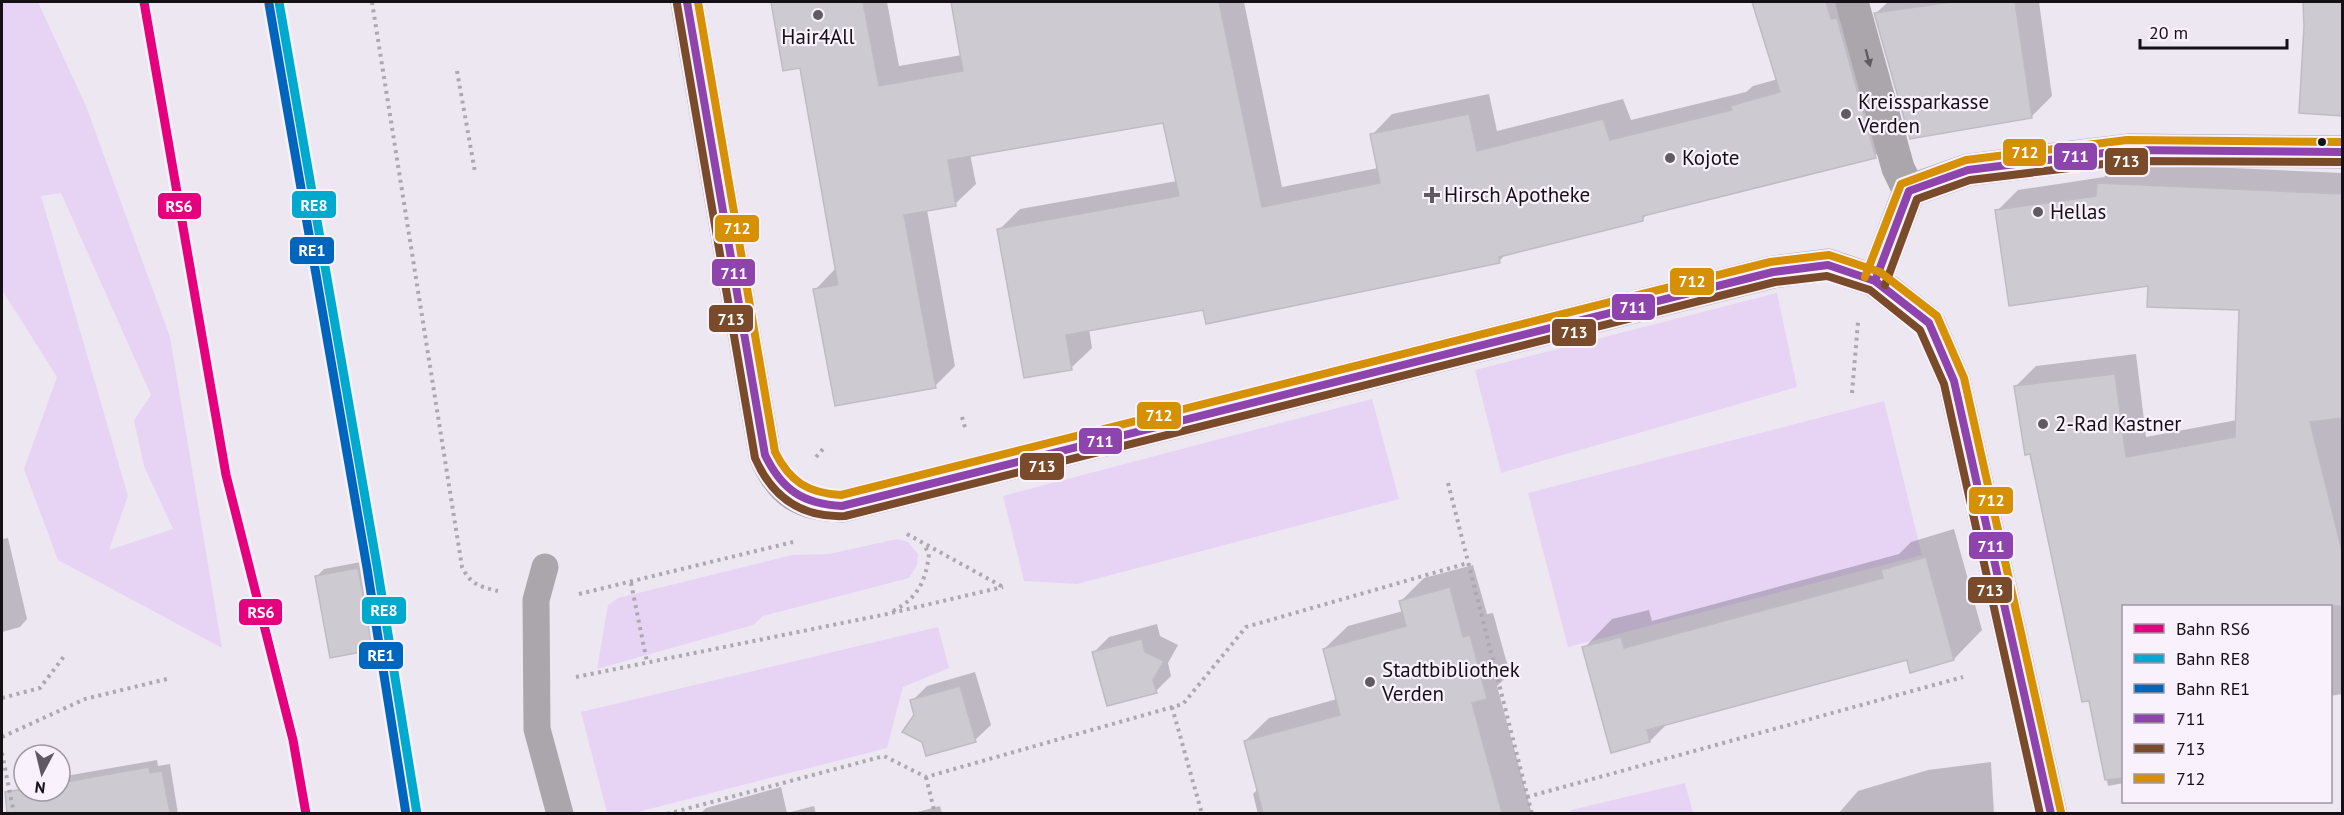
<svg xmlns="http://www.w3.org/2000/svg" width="2344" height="815" viewBox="0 0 2344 815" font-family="'PT Sans',sans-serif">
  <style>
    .green { fill: #e7d4f5; fill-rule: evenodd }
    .shadow { fill: #0003 }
    .building { fill: #cecad2; stroke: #bfbbc3; stroke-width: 1.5 }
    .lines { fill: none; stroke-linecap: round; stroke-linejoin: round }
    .path { stroke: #aca9ae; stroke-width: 4; stroke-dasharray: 3 4.5; stroke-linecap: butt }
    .service { stroke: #aaa6ac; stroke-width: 27 }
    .minor { stroke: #aaa6ac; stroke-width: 33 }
    .bus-1-casing { stroke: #f9f2fd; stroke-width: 12 }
    .bus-2-casing { stroke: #f9f2fd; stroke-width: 12 }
    .bus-3-casing { stroke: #f9f2fd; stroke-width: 12 }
    .bus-1 { stroke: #8e44ad; stroke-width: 8 }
    .bus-2 { stroke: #7a4b2a; stroke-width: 8 }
    .bus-3 { stroke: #d59003; stroke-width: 8 }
    .rail-1-casing { stroke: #f9f2fd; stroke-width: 14 }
    .rail-2-casing { stroke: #f9f2fd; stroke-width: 14 }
    .rail-3-casing { stroke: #f9f2fd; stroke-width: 14 }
    .rail-1 { stroke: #e5007d; stroke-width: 9 }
    .rail-2 { stroke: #00a9ce; stroke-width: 9 }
    .rail-3 { stroke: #0065bd; stroke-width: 9 }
    .oneway { fill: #5f5b61 }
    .poi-dot { fill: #605b63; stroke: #f9f2fd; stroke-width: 2 }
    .bus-dot { fill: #141016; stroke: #f9f2fd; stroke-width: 2 }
    .labels { text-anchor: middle; stroke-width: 4.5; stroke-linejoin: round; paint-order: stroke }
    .poi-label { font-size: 21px; fill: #141016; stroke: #f9f2fd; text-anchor: start }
    .line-badge { stroke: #f9f2fd; stroke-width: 2 }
    .badge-label { font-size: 16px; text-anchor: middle; font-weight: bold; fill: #fff }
  </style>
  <rect width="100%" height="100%" fill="#ede7f2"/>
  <!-- green -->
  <path class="green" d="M 2,2 L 38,2 L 86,106 L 170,337 L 222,648 L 58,560 L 24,469 L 57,377 L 2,290 ZM 61,193 L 151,395 L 134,420 L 144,466 L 173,529 L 109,550 L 128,496 L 41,196 Z
    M 1777,293 L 1797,387 L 1501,473 L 1475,370 Z
    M 1372,399 L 1399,499 L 1077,584 L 1024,581 L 1003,496 Z
    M 1884,401 L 1922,555 L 1568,647 L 1528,493 Z
    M 897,539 L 908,542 L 918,554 L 917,565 L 909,578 L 763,616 L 753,625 L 597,669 L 608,605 L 618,598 L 792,555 L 829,554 Z
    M 938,627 L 949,668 L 903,687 L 887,748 L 634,813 L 607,813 L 581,712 Z
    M 1685,783 L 1693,813 L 1571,813 L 1571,810 Z"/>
  <!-- shadow -->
  <path class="shadow" d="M 772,2 L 887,2 L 899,66 L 962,55 L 953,2 L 1244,2 L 1282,187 L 1378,168 L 1372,135 L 1392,114 L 1489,94 L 1497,131 L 1623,99 L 1631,120 L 1746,92 L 1753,86 L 1778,79 L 1754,2 L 1858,2 L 1895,136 L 1875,156 L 1649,213 L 1642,219 L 1507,253 L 1499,261 L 1089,329 L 1092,348 L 1071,368 L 999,230 L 1020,209 L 1177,181 L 1165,121 L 970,154 L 976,184 L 955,204 L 927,210 L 955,366 L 935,386 L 815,290 L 835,269 L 801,67 L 785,70 Z
    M 1888,2 L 2039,2 L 2052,96 L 2031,117 L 1876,13 Z
    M 2305,2 L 2342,2 L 2342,115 L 2306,26 Z
    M 2119,163 L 2342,173 L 2342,694 L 2330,696 L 2330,606 L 2124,606 L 2124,783 L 2108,786 L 2090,699 L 2015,387 L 2036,366 L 2136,354 L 2146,437 L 2237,420 L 2240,308 L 2150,285 L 1997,211 L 2018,190 L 2104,177 Z
    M 1954,529 L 1982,630 L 1954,659 L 1908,658 L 1668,723 L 1650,741 L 1584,648 L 1612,619 L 1649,610 L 1652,621 L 1899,554 L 1911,542 Z
    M 8,538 L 27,619 L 20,627 L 2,632 L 2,539 Z
    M 366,561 L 381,641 L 373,649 L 316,577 L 324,569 Z
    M 1473,565 L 1487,614 L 1493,613 L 1510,674 L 1497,686 L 1532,814 L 1258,814 L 1253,794 L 1258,789 L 1245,741 L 1269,718 L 1337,699 L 1324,649 L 1348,626 L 1403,611 L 1401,601 L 1424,578 Z
    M 1157,624 L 1160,636 L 1178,645 L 1168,663 L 1171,676 L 1156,691 L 1094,652 L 1109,637 Z
    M 975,672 L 991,725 L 975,740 L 916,715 L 912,701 L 927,686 Z
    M 157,760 L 158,766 L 170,764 L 178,814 L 40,814 L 46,791 L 60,791 L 60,777 Z
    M 1991,762 L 1994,814 L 1838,814 L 1858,791 L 1928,770 Z
    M 781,787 L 787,813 L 814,806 L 816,814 L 700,814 L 706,808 Z
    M 940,806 L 942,814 L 910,814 Z"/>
  <!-- building -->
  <path class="building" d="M 771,2 L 863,2 L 879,86 L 963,71 L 951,2 L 1219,2 L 1262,207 L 1380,183 L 1370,134 L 1469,114 L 1477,151 L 1603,119 L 1610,140 L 1732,110 L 1730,106 L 1780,92 L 1752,2 L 1826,2 L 1831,19 L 1837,18 L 1876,158 L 1643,216 L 1643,221 L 1499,257 L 1500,263 L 1206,324 L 1203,310 L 1066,335 L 1072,370 L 1024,378 L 997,229 L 1179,196 L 1163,123 L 948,160 L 956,206 L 904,215 L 936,388 L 835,406 L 813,289 L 838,285 L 800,68 L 783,71 Z
    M 1952,2 L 2015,2 L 2032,118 L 1910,139 L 1874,13 Z
    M 2303,2 L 2343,2 L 2343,116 L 2299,113 L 2304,26 Z
    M 2097,183 L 2343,194 L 2343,418 L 2310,422 L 2343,555 L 2343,606 L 2124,606 L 2124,778 L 2105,780 L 2089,701 L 2082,702 L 2030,454 L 2025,455 L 2014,386 L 2115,374 L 2126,457 L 2235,437 L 2239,310 L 2147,307 L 2148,286 L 2009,306 L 1995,210 L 2096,196 Z
    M 1926,557 L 1954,660 L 1910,673 L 1907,660 L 1647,730 L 1650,742 L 1611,753 L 1582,647 L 1621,637 L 1624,648 L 1883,578 L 1881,570 Z
    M 358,568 L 373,650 L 330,658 L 315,576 Z
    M 1450,587 L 1463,637 L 1470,635 L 1487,699 L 1472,703 L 1502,813 L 1263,813 L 1244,741 L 1340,715 L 1323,649 L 1406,626 L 1399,601 Z
    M 1142,639 L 1145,652 L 1164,661 L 1153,680 L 1157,693 L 1107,706 L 1092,652 Z
    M 960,686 L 976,742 L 926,756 L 922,742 L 902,732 L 914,715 L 910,700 Z
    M 149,767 L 150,773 L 162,771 L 170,813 L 7,813 L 5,792 L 24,789 L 60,791 L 60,783 Z"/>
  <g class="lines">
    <!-- path -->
    <path class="path" d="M 372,2 L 462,567 C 470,584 480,587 498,591
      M 457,71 L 475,172
      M 1852,393 L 1858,322
      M 962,417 L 966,431
      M 816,457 L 823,449
      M 1448,483 L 1532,814
      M 907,534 L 1003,587
      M 631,583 L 647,662
      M 579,594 L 793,542
      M 893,611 C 917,599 926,581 929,554 L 924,545
      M 576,677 L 887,614 L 1003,587
      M 2,698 L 40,688 L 65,655
      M 1172,707 L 1202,814
      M 2,737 L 85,699 L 171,678
      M 2,753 L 14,814
      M 926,777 L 935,814
      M 1527,797 L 1963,677
      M 667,814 L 884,756 L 926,777 L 1183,704 L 1246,627 L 1468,563"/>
    <!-- service -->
    <path class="service" d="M 545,567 L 536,600 L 537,729 L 560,814"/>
    <!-- minor -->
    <path class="minor" d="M 687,2 L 765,455 C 781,493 801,505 842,506 L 1773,272 L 1828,265 L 1875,281 L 1929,323 L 1954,381 L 2051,814
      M 1852,2 L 1898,168 L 1909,191 L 1875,281
      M 1909,191 L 1968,170 L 2128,150 L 2342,152"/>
    <!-- bus-1 casing -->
    <g class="bus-1-casing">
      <path id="bus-1" d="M 687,2 L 765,455 C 782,490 803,504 842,506 L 1773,272 L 1828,265 L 1875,281 L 1929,323 L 1954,381 L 2051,814
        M 1875,281 L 1909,191 L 1968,170 L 2128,150 L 2342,152"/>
    </g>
    <!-- bus-2 casing -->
    <g class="bus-2-casing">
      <path id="bus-2" d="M 677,4 L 755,458 C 772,497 801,518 845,516 L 1775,282 L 1827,276 L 1870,290 L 1920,330 L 1944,384 L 2040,814
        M 1885,285 L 1917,199 L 1970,180 L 2129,161 L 2342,162"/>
    </g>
    <!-- bus-3 casing -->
    <g class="bus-3-casing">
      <path id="bus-3" d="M 698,2 L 775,452 C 790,482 808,493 841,495 L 1770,262 L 1829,255 L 1880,272 L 1937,316 L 1964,378 L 2061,812
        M 1865,277 L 1901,184 L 1966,160 L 2127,140 L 2342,142"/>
    </g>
    <!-- bus-1 -->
    <use href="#bus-1" class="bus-1"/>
    <!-- bus-2 -->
    <use href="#bus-2" class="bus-2"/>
    <!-- bus-3 -->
    <use href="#bus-3" class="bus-3"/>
    <!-- rail-1 casing -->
    <g class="rail-1-casing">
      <path id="rail-1" d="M 144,2 L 226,475 L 293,740 L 306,814"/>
    </g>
    <!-- rail-2 casing -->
    <g class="rail-2-casing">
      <path id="rail-2" d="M 279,2 L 377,566 L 417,814"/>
    </g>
    <!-- rail-3 casing -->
    <g class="rail-3-casing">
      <path id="rail-3" d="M 269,4 L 367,568 L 406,814"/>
    </g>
    <!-- rail-1 -->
    <use href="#rail-1" class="rail-1"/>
    <!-- rail-2 -->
    <use href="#rail-2" class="rail-2"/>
    <!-- rail-3 -->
    <use href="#rail-3" class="rail-3"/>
  </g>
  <!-- one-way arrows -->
  <defs><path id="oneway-solid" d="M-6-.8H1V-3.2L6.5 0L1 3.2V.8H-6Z" transform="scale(1.5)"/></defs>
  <use class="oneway" href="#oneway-solid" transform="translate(1868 58) rotate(75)"/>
  <!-- markers -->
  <g class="poi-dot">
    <circle cx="818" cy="15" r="6"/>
    <circle cx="1846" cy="114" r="6"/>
    <circle cx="1670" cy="158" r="6"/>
    <path d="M1429 186h6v6h6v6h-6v6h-6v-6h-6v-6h6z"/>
    <circle cx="2038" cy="212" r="6"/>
    <circle cx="2043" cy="424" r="6"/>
    <circle cx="1370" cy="682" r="6"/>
  </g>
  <circle class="bus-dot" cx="2322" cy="142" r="5"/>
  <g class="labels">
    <!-- poi labels -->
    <g class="poi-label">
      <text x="818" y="44" text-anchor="middle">Hair4All</text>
      <text x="1858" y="109">Kreissparkasse<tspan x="1858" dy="24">Verden</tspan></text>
      <text x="1682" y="165">Kojote</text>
      <text x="1444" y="202">Hirsch Apotheke</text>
      <text x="2050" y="219">Hellas</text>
      <text x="2055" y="431">2-Rad Kastner</text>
      <text x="1382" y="677">Stadtbibliothek<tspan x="1382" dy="24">Verden</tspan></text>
    </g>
  </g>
  <g class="line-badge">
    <rect x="2002" y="138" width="45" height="29" rx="6" fill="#d59003"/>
    <rect x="2053" y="142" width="45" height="29" rx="6" fill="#8e44ad"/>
    <rect x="2104" y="147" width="45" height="29" rx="6" fill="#7a4b2a"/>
    <rect x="291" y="190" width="46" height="29" rx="6" fill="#00a9ce"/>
    <rect x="157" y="192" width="45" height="28" rx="6" fill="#e5007d"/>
    <rect x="714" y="214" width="46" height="29" rx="6" fill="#d59003"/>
    <rect x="289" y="236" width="46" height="29" rx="6" fill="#0065bd"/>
    <rect x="711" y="258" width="45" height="29" rx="6" fill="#8e44ad"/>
    <rect x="1669" y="267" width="46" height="29" rx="6" fill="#d59003"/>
    <rect x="1611" y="293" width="45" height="28" rx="6" fill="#8e44ad"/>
    <rect x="708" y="304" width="46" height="29" rx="6" fill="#7a4b2a"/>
    <rect x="1551" y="318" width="46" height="29" rx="6" fill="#7a4b2a"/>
    <rect x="1136" y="401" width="46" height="29" rx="6" fill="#d59003"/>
    <rect x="1078" y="427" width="45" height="28" rx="6" fill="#8e44ad"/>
    <rect x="1019" y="452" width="46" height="29" rx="6" fill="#7a4b2a"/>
    <rect x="1968" y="486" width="46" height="29" rx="6" fill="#d59003"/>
    <rect x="1968" y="531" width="46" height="29" rx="6" fill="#8e44ad"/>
    <rect x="1967" y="576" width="46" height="28" rx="6" fill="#7a4b2a"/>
    <rect x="361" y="596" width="46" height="29" rx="6" fill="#00a9ce"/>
    <rect x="238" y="598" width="45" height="28" rx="6" fill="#e5007d"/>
    <rect x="358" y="641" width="46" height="29" rx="6" fill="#0065bd"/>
  </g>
  <g class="badge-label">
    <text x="2025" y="158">712</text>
    <text x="2075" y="162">711</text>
    <text x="2126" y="167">713</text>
    <text x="314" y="211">RE8</text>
    <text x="179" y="212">RS6</text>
    <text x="737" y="234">712</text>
    <text x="312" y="256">RE1</text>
    <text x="734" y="279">711</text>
    <text x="1692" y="287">712</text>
    <text x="1633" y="313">711</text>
    <text x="731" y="325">713</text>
    <text x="1574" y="338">713</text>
    <text x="1159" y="421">712</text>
    <text x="1100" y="447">711</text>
    <text x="1042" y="472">713</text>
    <text x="1991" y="506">712</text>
    <text x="1991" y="552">711</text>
    <text x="1990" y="596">713</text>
    <text x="384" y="616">RE8</text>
    <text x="261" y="618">RS6</text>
    <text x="381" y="661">RE1</text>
  </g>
  <!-- border -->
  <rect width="2344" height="815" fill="none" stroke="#141016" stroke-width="6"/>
  <!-- legend -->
  <rect x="2122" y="605" width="210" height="198" fill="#f9f2fd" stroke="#9d98a1" stroke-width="1.5"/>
  <rect x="2134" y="624" width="30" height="9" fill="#e5007d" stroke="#9d98a1" stroke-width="1.5"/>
  <text x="2176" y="635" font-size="18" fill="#141016">Bahn RS6</text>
  <rect x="2134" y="654" width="30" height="9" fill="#00a9ce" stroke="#9d98a1" stroke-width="1.5"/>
  <text x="2176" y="665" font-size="18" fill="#141016">Bahn RE8</text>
  <rect x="2134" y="684" width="30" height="9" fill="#0065bd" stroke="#9d98a1" stroke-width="1.5"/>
  <text x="2176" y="695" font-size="18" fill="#141016">Bahn RE1</text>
  <rect x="2134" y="714" width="30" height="9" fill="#8e44ad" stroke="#9d98a1" stroke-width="1.5"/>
  <text x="2176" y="725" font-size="18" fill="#141016">711</text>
  <rect x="2134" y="744" width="30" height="9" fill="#7a4b2a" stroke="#9d98a1" stroke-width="1.5"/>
  <text x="2176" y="755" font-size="18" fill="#141016">713</text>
  <rect x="2134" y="774" width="30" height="9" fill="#d59003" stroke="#9d98a1" stroke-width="1.5"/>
  <text x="2176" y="785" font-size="18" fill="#141016">712</text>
  <!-- north arrow -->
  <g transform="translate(42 773) rotate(187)"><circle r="28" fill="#f9f2fd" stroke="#9d98a1" stroke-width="1.5"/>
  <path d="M0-4.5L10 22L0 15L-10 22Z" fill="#605b63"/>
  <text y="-9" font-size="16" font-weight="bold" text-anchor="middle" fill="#141016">N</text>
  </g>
  <!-- scale -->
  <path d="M2140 39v9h147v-9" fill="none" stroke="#141016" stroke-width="3"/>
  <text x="2149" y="39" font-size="18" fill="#141016" stroke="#f9f2fd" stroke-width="4.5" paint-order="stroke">20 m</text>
</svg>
